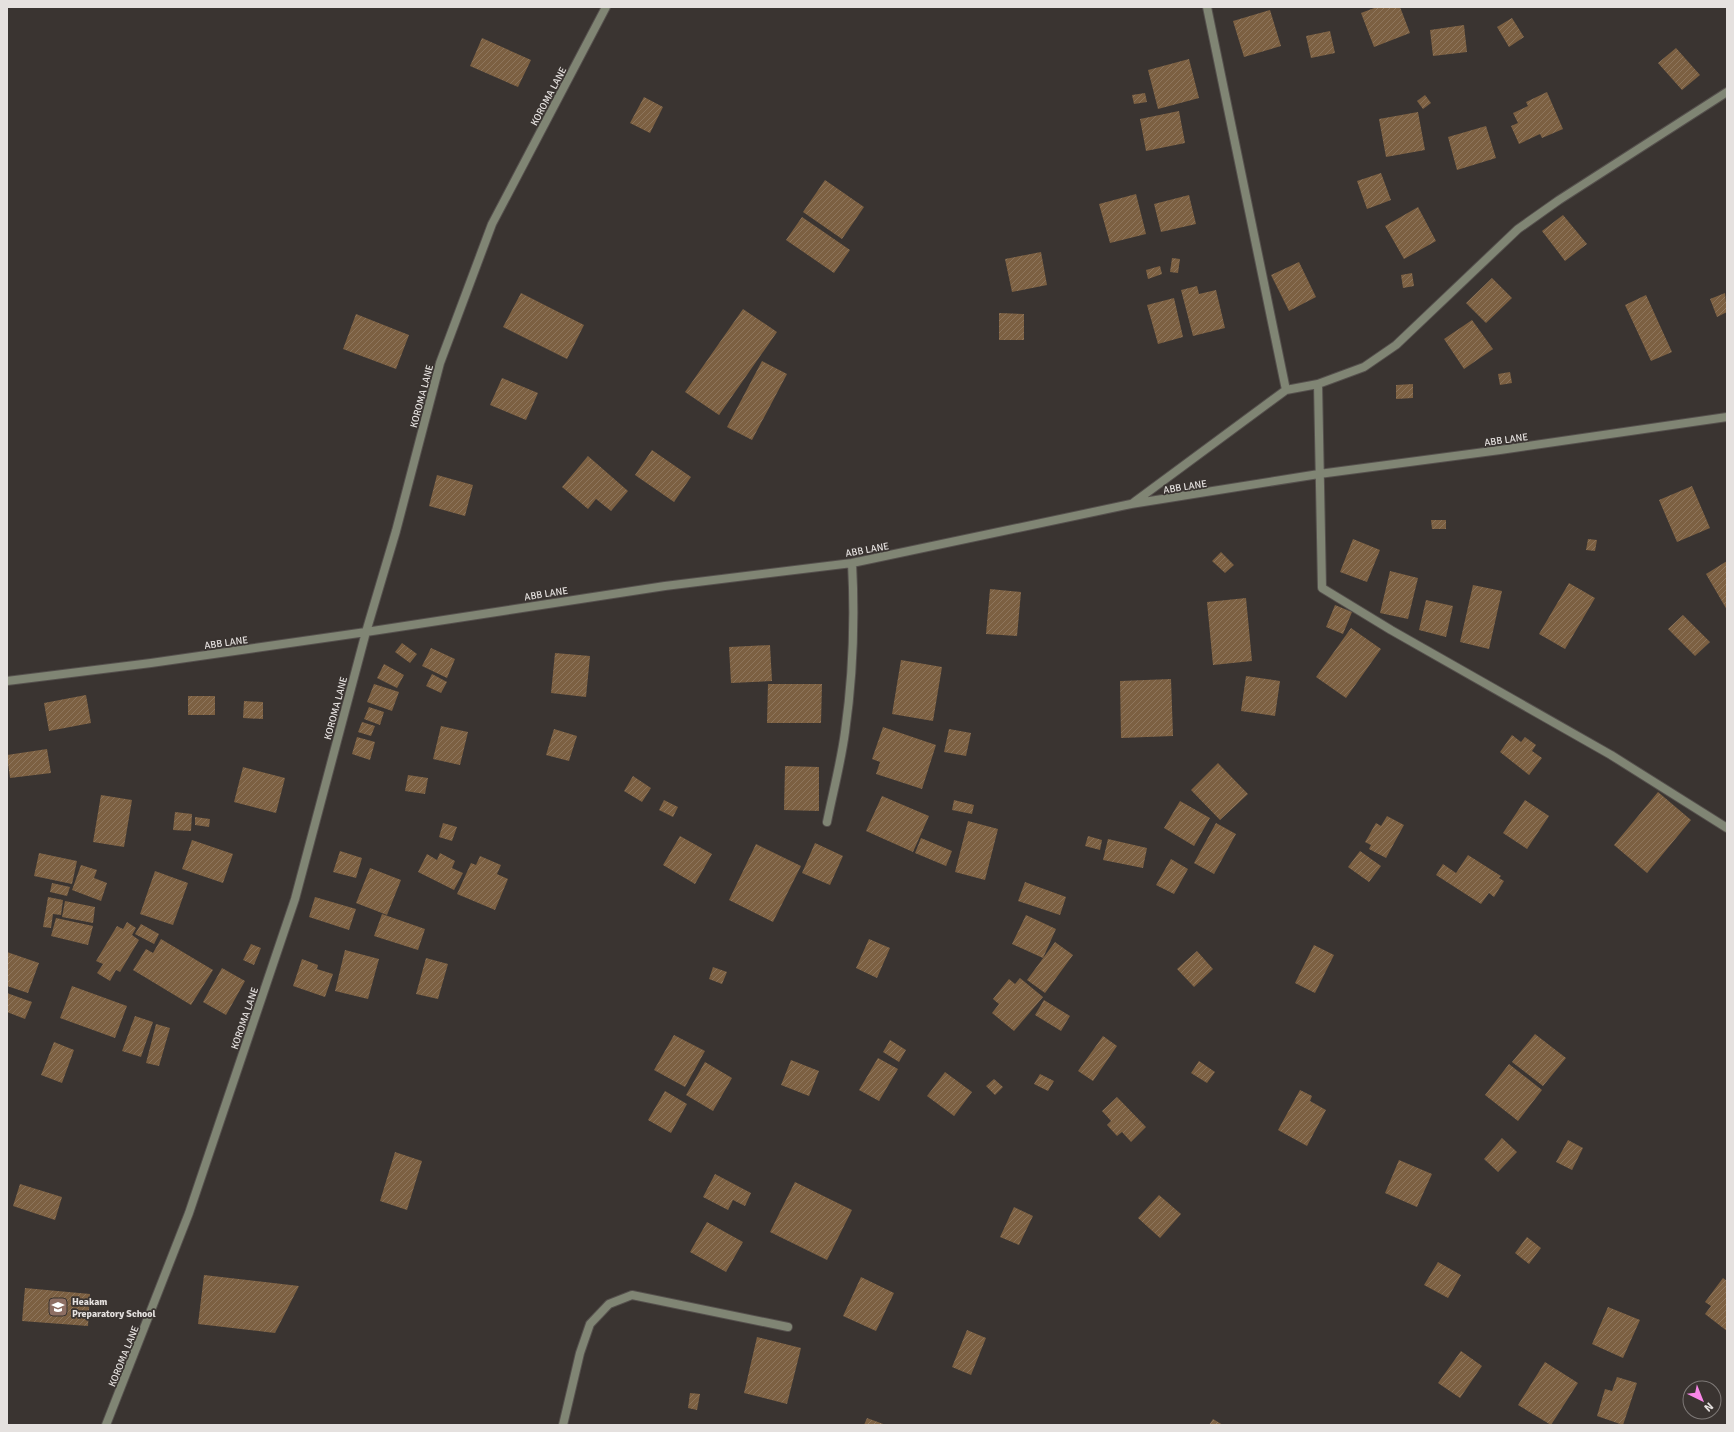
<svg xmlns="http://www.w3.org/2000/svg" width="1734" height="1432" viewBox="0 0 1734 1432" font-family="Signika,sans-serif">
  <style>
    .building { fill: url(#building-hatch) }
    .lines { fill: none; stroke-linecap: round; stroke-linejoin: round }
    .street-casing { stroke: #55504d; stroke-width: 10 }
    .street { stroke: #808574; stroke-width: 8 }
    .labels { text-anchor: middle; stroke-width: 3.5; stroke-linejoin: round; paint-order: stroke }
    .street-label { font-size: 10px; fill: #e5e1df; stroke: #3a3431 }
    .poi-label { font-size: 10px; font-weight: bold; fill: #e5e1df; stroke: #3a3431; text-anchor: start }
  </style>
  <defs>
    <pattern id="building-hatch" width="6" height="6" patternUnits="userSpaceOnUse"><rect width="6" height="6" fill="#7c6042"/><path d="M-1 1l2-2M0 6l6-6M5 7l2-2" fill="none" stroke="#8e765d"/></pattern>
  </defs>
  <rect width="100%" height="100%" fill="#3a3431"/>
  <!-- building -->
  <path class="building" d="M 1377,7 L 1400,7 L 1410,33 L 1374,47 L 1361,13 Z
    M 1270,10 L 1281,46 L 1244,57 L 1233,21 Z
    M 1512,18 L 1524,37 L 1509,47 L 1497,27 Z
    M 1464,25 L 1467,52 L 1433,56 L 1430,30 Z
    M 1330,31 L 1335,53 L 1311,58 L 1306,36 Z
    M 482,38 L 531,60 L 518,87 L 470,66 Z
    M 1676,48 L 1700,75 L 1682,90 L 1658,63 Z
    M 1189,59 L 1199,98 L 1158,109 L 1148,70 Z
    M 1547,92 L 1563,129 L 1542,138 L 1540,134 L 1519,144 L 1511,126 L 1518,123 L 1513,113 L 1528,106 L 1526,102 Z
    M 1145,93 L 1147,102 L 1134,104 L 1132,95 Z
    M 1425,95 L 1431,103 L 1423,109 L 1417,101 Z
    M 644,97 L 663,107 L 650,133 L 630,123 Z
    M 1179,111 L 1185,143 L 1146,151 L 1140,119 Z
    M 1418,112 L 1425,150 L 1386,157 L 1379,119 Z
    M 1486,126 L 1496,158 L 1457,170 L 1448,137 Z
    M 1381,173 L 1391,200 L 1367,209 L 1357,181 Z
    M 825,180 L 864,207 L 842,239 L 803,212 Z
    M 1136,194 L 1146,234 L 1110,243 L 1099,204 Z
    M 1189,195 L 1196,224 L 1161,232 L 1154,204 Z
    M 1418,207 L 1436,241 L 1404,259 L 1385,226 Z
    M 1563,215 L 1587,244 L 1565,261 L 1542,231 Z
    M 802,217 L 850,250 L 834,273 L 786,240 Z
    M 1041,252 L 1047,285 L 1012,292 L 1005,259 Z
    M 1172,258 L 1180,259 L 1178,273 L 1170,272 Z
    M 1299,262 L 1316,297 L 1289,311 L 1271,275 Z
    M 1160,266 L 1162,274 L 1148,279 L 1146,270 Z
    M 1412,273 L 1414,286 L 1403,288 L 1401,275 Z
    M 1492,278 L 1512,298 L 1486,323 L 1466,303 Z
    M 1197,286 L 1199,294 L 1216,290 L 1225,328 L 1193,336 L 1181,290 Z
    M 521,293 L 584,325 L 567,359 L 503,327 Z
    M 1725,293 L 1727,312 L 1717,317 L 1710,299 Z
    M 1646,295 L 1672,352 L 1651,361 L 1625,305 Z
    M 1174,298 L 1183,337 L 1158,344 L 1147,305 Z
    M 743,309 L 777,332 L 719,415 L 685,392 Z
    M 999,313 L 1024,314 L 1024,340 L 999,340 Z
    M 356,314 L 409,335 L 396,369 L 343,349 Z
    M 1472,320 L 1493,349 L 1464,369 L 1444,339 Z
    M 762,361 L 787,374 L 752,440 L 727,427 Z
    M 1510,372 L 1512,383 L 1500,385 L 1498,374 Z
    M 502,378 L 538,393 L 526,420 L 490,405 Z
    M 1413,384 L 1413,398 L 1396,399 L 1396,385 Z
    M 652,450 L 691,477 L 674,502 L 635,475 Z
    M 588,456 L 628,491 L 611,511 L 596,499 L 588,509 L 562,487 Z
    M 437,475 L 473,485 L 465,516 L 429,506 Z
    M 1692,486 L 1710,528 L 1677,542 L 1659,500 Z
    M 1431,520 L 1446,520 L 1446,529 L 1432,529 Z
    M 1353,539 L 1380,550 L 1367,582 L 1340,572 Z
    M 1588,539 L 1597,540 L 1595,551 L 1586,550 Z
    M 1221,552 L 1234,565 L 1225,573 L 1212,561 Z
    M 1727,561 L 1727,610 L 1706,574 Z
    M 1390,571 L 1418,578 L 1408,619 L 1380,613 Z
    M 1569,583 L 1595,598 L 1565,649 L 1539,634 Z
    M 1473,585 L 1502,591 L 1489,649 L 1460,642 Z
    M 990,589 L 1021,592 L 1017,636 L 986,634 Z
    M 1246,598 L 1252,661 L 1213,665 L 1207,602 Z
    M 1426,600 L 1453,606 L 1446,637 L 1419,630 Z
    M 1335,605 L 1352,612 L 1343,634 L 1326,627 Z
    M 1683,615 L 1710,642 L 1695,656 L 1668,629 Z
    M 1351,628 L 1381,649 L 1346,698 L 1316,677 Z
    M 402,643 L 417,654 L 410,663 L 395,652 Z
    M 770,645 L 772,681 L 731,683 L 729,647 Z
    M 431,648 L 455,659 L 447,678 L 422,666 Z
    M 555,653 L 590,656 L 586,697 L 551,693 Z
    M 901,660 L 942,667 L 933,721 L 892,714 Z
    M 384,664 L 404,675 L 397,688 L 377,678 Z
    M 432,674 L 447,682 L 441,693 L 426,686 Z
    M 1246,676 L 1280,681 L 1275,716 L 1241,711 Z
    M 1171,679 L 1173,736 L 1121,738 L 1120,681 Z
    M 374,684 L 399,692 L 392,711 L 367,702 Z
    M 768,684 L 822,684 L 821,723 L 767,723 Z
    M 86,695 L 91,723 L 49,731 L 44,703 Z
    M 188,696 L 215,696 L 215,715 L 188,715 Z
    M 244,701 L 263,702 L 263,719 L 243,718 Z
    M 369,707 L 384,712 L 380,725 L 364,719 Z
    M 362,722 L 375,726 L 371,736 L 358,732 Z
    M 441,726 L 468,732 L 460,765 L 433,759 Z
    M 883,727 L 936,745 L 922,789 L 876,774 L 880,762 L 872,759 Z
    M 554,729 L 577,736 L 569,761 L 546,755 Z
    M 949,729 L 971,733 L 966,756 L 944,752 Z
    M 1512,735 L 1521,742 L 1525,737 L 1536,745 L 1532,751 L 1542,758 L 1529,775 L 1500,752 Z
    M 357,737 L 375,742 L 370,760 L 352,754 Z
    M 47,749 L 51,773 L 10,778 L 7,755 Z
    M 1218,763 L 1248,794 L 1220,820 L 1191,790 Z
    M 785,766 L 819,767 L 819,811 L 784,810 Z
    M 243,767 L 285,778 L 276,813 L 234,802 Z
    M 408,775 L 428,778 L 425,794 L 405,791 Z
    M 633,776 L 651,788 L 642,802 L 624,791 Z
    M 1658,792 L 1691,820 L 1647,873 L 1614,845 Z
    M 101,795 L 132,800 L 124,847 L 93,842 Z
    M 882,796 L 929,816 L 913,852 L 866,831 Z
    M 664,800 L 678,807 L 673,817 L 659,810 Z
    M 954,800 L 974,805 L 972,814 L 952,810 Z
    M 1525,800 L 1549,816 L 1527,849 L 1503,833 Z
    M 1180,801 L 1210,818 L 1194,846 L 1164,828 Z
    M 175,812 L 192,814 L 191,831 L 173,830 Z
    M 1387,816 L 1404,825 L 1386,858 L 1369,849 L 1371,845 L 1365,842 L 1376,823 L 1381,826 Z
    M 195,817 L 210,819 L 209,827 L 195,825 Z
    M 968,821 L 998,829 L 985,880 L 955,872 Z
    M 443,823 L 457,827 L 452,841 L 439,837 Z
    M 1216,823 L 1236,834 L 1214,874 L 1194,863 Z
    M 680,836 L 712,854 L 695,884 L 663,865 Z
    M 1088,836 L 1102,840 L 1100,850 L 1085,846 Z
    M 921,838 L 952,851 L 946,866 L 915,853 Z
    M 1108,839 L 1147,848 L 1143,868 L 1103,860 Z
    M 192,840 L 233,854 L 223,883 L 182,869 Z
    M 815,843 L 843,856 L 830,885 L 802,873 Z
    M 756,844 L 801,866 L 773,922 L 729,900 Z
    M 340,851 L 362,858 L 356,878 L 333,872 Z
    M 1360,851 L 1381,866 L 1369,882 L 1348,867 Z
    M 39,853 L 77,861 L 72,884 L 34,876 Z
    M 440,853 L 455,861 L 452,868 L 463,873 L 454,890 L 418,872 L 427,854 L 437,860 Z
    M 1468,855 L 1501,876 L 1499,878 L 1504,881 L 1494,897 L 1489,893 L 1481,904 L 1436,875 L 1443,864 L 1456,873 Z
    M 480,856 L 501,865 L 497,874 L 508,879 L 495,910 L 457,894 L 471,863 L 476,865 Z
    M 1171,859 L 1188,869 L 1174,894 L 1156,885 Z
    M 81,865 L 97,870 L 94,878 L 107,883 L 101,901 L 72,890 Z
    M 370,868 L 401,880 L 387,915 L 356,903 Z
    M 155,871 L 188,883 L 173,925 L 140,914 Z
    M 1025,882 L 1066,897 L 1060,915 L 1018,901 Z
    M 52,883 L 70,887 L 67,896 L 50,892 Z
    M 48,897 L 63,900 L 61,915 L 53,914 L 51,928 L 43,927 Z
    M 315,897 L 356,909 L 349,930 L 309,917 Z
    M 65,901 L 95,907 L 93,923 L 62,917 Z
    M 382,914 L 425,929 L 418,950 L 374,936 Z
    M 1026,915 L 1056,929 L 1043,958 L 1012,944 Z
    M 56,918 L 93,926 L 88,945 L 51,936 Z
    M 127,922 L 136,928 L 132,935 L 139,940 L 120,972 L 116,970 L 110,981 L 97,973 L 103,964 L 96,961 L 117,926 L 123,929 Z
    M 141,924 L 159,934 L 154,944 L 135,934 Z
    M 161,939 L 213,970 L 191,1005 L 133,970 L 146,949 L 153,953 Z
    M 869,939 L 890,948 L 877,978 L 856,968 Z
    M 1055,942 L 1073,955 L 1045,993 L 1027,980 Z
    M 251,944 L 261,948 L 254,965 L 243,960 Z
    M 1314,945 L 1334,955 L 1315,993 L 1295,983 Z
    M 345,950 L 379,959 L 368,999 L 335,991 Z
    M 1197,951 L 1213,969 L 1194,987 L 1177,969 Z
    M 7,952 L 39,963 L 28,993 L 7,986 Z
    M 426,958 L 448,964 L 438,999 L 416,994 Z
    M 302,959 L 318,965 L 317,969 L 333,974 L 325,997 L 293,986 Z
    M 713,967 L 727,972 L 722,984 L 709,979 Z
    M 222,968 L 245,981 L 226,1015 L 203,1002 Z
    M 1020,978 L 1043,997 L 1014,1031 L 992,1013 L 999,1004 L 993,999 L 1009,979 L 1015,984 Z
    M 72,986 L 127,1006 L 115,1038 L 60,1018 Z
    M 7,993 L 32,1002 L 25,1019 L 7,1012 Z
    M 1044,1000 L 1070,1016 L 1061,1031 L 1035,1015 Z
    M 135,1016 L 153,1022 L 141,1057 L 122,1051 Z
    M 156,1024 L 170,1028 L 159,1066 L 146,1063 Z
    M 1535,1034 L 1566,1058 L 1543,1086 L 1512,1062 Z
    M 674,1035 L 705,1051 L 685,1087 L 654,1070 Z
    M 1103,1036 L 1117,1046 L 1093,1081 L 1078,1071 Z
    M 890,1040 L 906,1050 L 899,1062 L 883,1052 Z
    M 54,1042 L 74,1050 L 62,1083 L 41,1075 Z
    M 878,1058 L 898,1069 L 879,1101 L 859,1090 Z
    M 791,1060 L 819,1071 L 809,1096 L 781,1085 Z
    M 1199,1061 L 1215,1072 L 1207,1083 L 1191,1073 Z
    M 705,1062 L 732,1078 L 713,1111 L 686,1095 Z
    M 1509,1064 L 1542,1090 L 1518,1121 L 1485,1095 Z
    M 945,1072 L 972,1092 L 954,1116 L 927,1096 Z
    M 1040,1074 L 1054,1081 L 1048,1091 L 1034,1084 Z
    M 994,1079 L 1003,1087 L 995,1095 L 986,1086 Z
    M 1300,1090 L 1312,1096 L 1310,1101 L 1326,1110 L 1307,1146 L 1278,1130 Z
    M 665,1091 L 687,1104 L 671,1133 L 648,1120 Z
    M 1117,1097 L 1146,1127 L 1131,1142 L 1122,1132 L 1117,1136 L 1107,1125 L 1111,1121 L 1102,1111 Z
    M 1502,1138 L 1517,1152 L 1498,1172 L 1484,1159 Z
    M 1568,1140 L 1583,1148 L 1572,1170 L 1556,1162 Z
    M 395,1152 L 422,1161 L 407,1210 L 380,1201 Z
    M 1399,1160 L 1432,1174 L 1417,1207 L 1385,1193 Z
    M 715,1174 L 751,1193 L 745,1206 L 733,1200 L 728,1210 L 703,1197 Z
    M 795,1182 L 852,1210 L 827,1260 L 770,1232 Z
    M 20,1184 L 62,1197 L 55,1220 L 13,1206 Z
    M 1159,1195 L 1181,1214 L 1160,1238 L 1138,1218 Z
    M 1014,1207 L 1033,1216 L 1019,1245 L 1000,1237 Z
    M 707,1222 L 743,1242 L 726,1272 L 690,1252 Z
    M 1527,1237 L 1541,1248 L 1529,1264 L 1515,1253 Z
    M 1438,1262 L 1461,1275 L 1448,1298 L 1424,1285 Z
    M 204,1275 L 299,1286 L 275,1333 L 198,1324 Z
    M 861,1277 L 894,1293 L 876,1331 L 843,1316 Z
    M 1723,1278 L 1727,1281 L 1727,1331 L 1705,1314 L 1711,1306 L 1705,1302 Z
    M 25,1288 L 90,1294 L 88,1326 L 22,1321 Z
    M 1608,1307 L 1640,1320 L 1623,1358 L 1592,1344 Z
    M 967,1330 L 986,1338 L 971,1375 L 952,1367 Z
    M 757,1337 L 801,1348 L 787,1404 L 744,1393 Z
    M 1461,1351 L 1482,1366 L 1460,1398 L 1438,1383 Z
    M 1545,1362 L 1578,1383 L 1551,1425 L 1518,1405 Z
    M 1617,1377 L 1637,1383 L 1623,1425 L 1597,1416 L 1605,1389 L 1612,1391 Z
    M 690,1393 L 700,1394 L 697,1410 L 688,1408 Z
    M 867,1418 L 886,1425 L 864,1425 Z
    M 1213,1419 L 1223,1425 L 1209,1425 Z"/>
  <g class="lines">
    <!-- street casing -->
    <g class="street-casing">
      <path id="street" d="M 1207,7 L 1286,390
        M 1318,384 L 1322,588 L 1391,630 L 1611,755 L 1727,828
        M 1133,503 L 1286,390 L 1318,384 L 1364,367 L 1396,345 L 1518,229 L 1559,200 L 1727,92
        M 7,681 L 151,663 L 366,632 L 665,586 L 852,563 L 1131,504 L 1319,474 L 1500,450 L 1727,417
        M 827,822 C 833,792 841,762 845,732 C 853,676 855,619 852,563
        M 106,1425 L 189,1213 L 295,899 L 366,632 L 396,531 L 440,363 L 492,224 L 606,7
        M 563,1425 L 580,1353 L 590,1324 L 609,1304 L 632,1295 L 788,1327"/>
    </g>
    <!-- street -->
    <use href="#street" class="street"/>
  </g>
  <!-- icons -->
  <defs>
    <g id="school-square" transform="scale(1)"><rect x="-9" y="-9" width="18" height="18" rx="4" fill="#8d6e63" stroke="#3a3431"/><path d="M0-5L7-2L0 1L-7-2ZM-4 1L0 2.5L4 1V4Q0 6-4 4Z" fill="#fff"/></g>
  </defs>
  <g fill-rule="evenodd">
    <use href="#school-square" x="58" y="1307"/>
  </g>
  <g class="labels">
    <!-- street labels -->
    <g class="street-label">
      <text transform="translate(548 96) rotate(-62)" y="4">KOROMA LANE</text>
      <text transform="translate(421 396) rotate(-75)" y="4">KOROMA LANE</text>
      <text transform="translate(1506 439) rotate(-8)" y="4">ABB LANE</text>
      <text transform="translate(1185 486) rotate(-9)" y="4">ABB LANE</text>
      <text transform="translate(867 549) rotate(-10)" y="4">ABB LANE</text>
      <text transform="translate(546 593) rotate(-9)" y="4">ABB LANE</text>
      <text transform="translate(226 642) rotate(-8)" y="4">ABB LANE</text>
      <text transform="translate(335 708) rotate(-75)" y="4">KOROMA LANE</text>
      <text transform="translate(244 1018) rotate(-71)" y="4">KOROMA LANE</text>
      <text transform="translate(123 1356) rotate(-68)" y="4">KOROMA LANE</text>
    </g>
    <!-- poi labels -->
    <g class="poi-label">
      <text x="72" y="1305">Heakam<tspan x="72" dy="12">Preparatory School</tspan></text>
    </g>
  </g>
  <!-- border -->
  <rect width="1734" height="1432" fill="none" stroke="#e5e1df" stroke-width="16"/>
  <!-- north arrow -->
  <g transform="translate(1702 1400) rotate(137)"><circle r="19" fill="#3a3431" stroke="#7e7977"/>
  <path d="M0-3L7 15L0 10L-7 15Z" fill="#f987e8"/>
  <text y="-6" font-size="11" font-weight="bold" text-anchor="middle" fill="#e5e1df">N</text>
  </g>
</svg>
